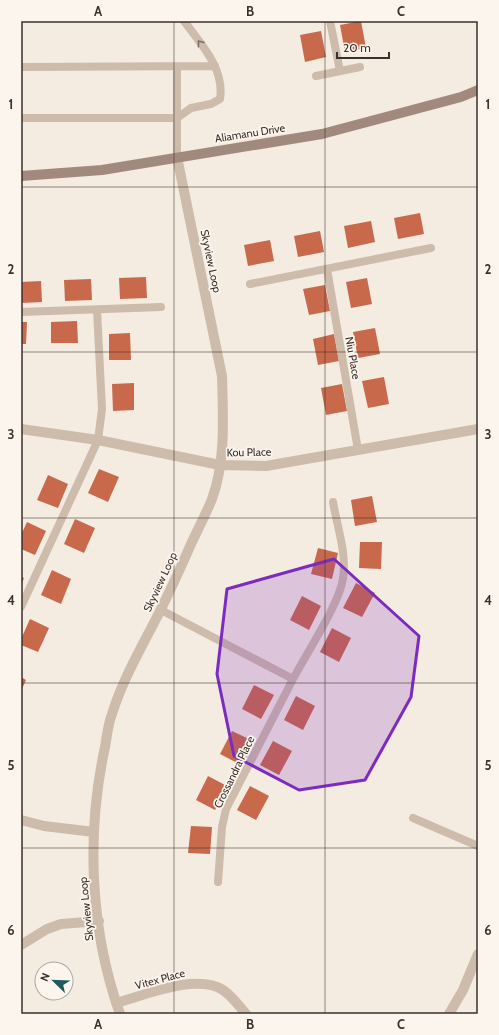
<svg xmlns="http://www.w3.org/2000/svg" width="499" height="1035" viewBox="0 0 499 1035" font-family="Cabin,sans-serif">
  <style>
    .building { fill: #c8694b }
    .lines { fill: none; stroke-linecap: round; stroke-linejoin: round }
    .lane { stroke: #cdbbac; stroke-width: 8 }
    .street { stroke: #cdbbac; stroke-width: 10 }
    .secondary { stroke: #a18a7d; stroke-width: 10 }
    .oneway { stroke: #7d6f65 }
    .marked { fill: #7b2cbf; fill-opacity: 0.2; stroke: #7b2cbf; stroke-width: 3; stroke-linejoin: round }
    .grid { fill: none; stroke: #3b302b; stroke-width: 1; stroke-opacity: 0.55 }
    .labels { text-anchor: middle; stroke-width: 3.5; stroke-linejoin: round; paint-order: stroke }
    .street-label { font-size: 11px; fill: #3b302b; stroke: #fbf5ee }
    .neatline { fill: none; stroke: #3b302b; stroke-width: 1.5 }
    .grid-label { font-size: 13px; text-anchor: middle; font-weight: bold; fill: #3b302b }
  </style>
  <rect width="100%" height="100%" fill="#f4ebe1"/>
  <!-- building -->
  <path class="building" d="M 361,21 L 366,48 L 345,52 L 340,25 Z
    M 321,31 L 326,57 L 305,62 L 300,35 Z
    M 420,213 L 424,234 L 398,239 L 394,218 Z
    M 371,221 L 375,242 L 348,248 L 344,226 Z
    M 320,231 L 324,252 L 298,257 L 294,236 Z
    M 270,240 L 274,261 L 248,266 L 244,245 Z
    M 146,277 L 147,298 L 120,299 L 119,278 Z
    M 367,278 L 372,304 L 351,308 L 346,282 Z
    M 91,279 L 92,300 L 65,301 L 64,280 Z
    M 41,281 L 42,302 L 21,303 L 21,282 Z
    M 325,285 L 330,311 L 309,315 L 303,289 Z
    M 77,321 L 78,343 L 51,343 L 51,322 Z
    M 21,322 L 27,322 L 26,344 L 21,344 Z
    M 375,328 L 380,354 L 358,358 L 353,332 Z
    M 130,333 L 131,360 L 109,360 L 109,334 Z
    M 334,334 L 339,361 L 318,365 L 313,339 Z
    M 384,377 L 389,404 L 368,408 L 362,381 Z
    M 134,383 L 134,410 L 113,411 L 112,384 Z
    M 342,384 L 347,411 L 326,415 L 321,388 Z
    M 99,469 L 119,477 L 108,502 L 88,493 Z
    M 48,475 L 68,484 L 58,508 L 37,500 Z
    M 372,496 L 377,522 L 355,526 L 351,500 Z
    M 75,519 L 95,528 L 84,553 L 64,544 Z
    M 27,522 L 46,531 L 35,555 L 21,549 L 21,535 Z
    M 360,542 L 382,542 L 381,569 L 359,568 Z
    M 318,548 L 338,553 L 332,579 L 311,574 Z
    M 52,570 L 71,579 L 61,604 L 41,595 Z
    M 21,577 L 24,578 L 21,586 Z
    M 356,583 L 375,593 L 362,617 L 343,608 Z
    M 302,596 L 321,606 L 309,630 L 290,620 Z
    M 30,619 L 49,628 L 38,652 L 21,645 L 21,639 Z
    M 332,628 L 351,638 L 339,662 L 320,652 Z
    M 21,677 L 26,680 L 21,691 Z
    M 254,685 L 274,695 L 261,719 L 242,709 Z
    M 296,696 L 315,706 L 303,730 L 284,720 Z
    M 232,731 L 251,740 L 239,764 L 220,754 Z
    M 273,741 L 292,751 L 279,775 L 260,765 Z
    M 208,776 L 227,786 L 215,810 L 196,800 Z
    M 250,786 L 269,796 L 256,820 L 237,810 Z
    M 191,826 L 212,827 L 210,854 L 188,853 Z"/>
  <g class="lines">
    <!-- lane -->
    <path class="lane" d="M 330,21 L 340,71
      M 21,67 L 215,66
      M 316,76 L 360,67
      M 21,118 L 177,118 L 191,108 L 211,104 L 220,99 C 225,69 201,44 184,21
      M 177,157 L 177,67
      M 327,269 L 358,450
      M 250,284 L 431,248
      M 21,312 L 161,307
      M 21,607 L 98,440 L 102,409 L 97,310
      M 161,610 L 293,679 L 226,809 L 222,827 L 218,882
      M 293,679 C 306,654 340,603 343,578 C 347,554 337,526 333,502
      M 413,818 L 478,846"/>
    <!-- street -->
    <path class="street" d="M 21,429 L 98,440 L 220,465 L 266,466 L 478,429
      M 21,820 L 44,826 L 94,832
      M 21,945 L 47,929 L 61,924 L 99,921
      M 116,1003 C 145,995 197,973 223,990 C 232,996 239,1006 246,1014
      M 120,1014 C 90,930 86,834 105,747 C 107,736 108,724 112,714 C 123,678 143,645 160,611 C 171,589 181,567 191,544 C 198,529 206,514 212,499 C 226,461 223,416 222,376 L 177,157
      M 449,1014 L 463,990 L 478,954"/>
    <!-- secondary -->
    <path class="secondary" d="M 21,176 L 102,170 L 322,134 L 461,97 L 478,90"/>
  </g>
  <!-- one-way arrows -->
  <defs><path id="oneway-chevron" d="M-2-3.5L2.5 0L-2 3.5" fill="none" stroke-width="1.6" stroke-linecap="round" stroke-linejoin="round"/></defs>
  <use class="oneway" href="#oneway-chevron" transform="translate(200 43) rotate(-127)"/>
  <!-- marked area -->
  <path class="marked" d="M 334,559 L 419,636 L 411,697 L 365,780 L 299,790 L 234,756 L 217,674 L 227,589 Z"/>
  <!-- grid -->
  <path class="grid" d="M 174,21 L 174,1014M 325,21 L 325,1014M 21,187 L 478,187M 21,352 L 478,352M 21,518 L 478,518M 21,683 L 478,683M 21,848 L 478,848"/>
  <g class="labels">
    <!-- street labels -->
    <g class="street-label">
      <text transform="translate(250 133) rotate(-9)" y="4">Aliamanu Drive</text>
      <text transform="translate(211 261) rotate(78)" y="4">Skyview Loop</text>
      <text transform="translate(353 358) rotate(80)" y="4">Niu Place</text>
      <text transform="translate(249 452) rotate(-1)" y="4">Kou Place</text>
      <text transform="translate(160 582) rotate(-65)" y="4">Skyview Loop</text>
      <text transform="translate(234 772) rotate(-64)" y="4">Crossandra Place</text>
      <text transform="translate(86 909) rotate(-96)" y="4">Skyview Loop</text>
      <text transform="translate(160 979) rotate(-15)" y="4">Vitex Place</text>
    </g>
  </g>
  <!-- border -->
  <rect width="499" height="1035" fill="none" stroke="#fbf5ee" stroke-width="44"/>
  <!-- north arrow -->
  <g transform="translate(54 981) rotate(293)"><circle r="19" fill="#fbf5ee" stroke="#aea6a0"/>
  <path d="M0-3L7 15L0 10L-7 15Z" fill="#1f5a5e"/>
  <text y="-6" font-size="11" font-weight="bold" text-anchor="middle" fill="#3b302b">N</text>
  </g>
  <!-- scale -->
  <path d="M337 52v6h52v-6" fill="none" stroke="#3b302b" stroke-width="2"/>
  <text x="343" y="52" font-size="12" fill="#3b302b" stroke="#fbf5ee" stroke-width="3" paint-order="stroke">20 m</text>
  <rect x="22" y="22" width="455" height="991" class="neatline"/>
  <g class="grid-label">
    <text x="98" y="16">A</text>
    <text x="250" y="16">B</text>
    <text x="401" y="16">C</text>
    <text x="11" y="109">1</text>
    <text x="488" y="109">1</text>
    <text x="11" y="274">2</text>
    <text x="488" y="274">2</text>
    <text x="11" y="439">3</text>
    <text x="488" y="439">3</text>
    <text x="11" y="605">4</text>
    <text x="488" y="605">4</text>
    <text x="11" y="770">5</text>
    <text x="488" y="770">5</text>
    <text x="11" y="935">6</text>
    <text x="488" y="935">6</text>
    <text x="98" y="1029">A</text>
    <text x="250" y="1029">B</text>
    <text x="401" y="1029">C</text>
  </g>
</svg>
